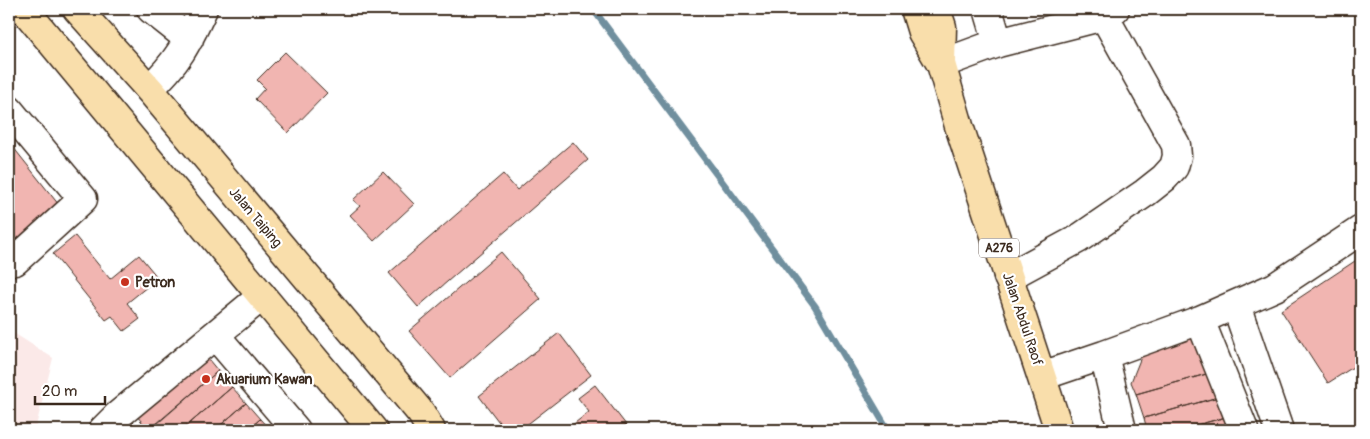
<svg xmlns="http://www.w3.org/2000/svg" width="1370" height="439" viewBox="0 0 1370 439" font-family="Pangolin,sans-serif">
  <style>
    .built { fill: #fbe9e8 }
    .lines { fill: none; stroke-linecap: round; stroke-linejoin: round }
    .stream { stroke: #6f8f9e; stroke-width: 7 }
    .building { fill: #f1b5b1; stroke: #3b2a1e }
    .minor-casing { stroke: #3b2a1e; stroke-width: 31 }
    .major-casing { stroke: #3b2a1e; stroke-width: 31 }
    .minor { stroke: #fff; stroke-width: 28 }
    .major { stroke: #f9deab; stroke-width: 28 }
    .poi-dot { fill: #c8321e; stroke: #fff; stroke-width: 2 }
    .labels { text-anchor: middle; stroke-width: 4.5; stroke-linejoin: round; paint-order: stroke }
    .shield { fill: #fff; stroke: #766a62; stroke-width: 1 }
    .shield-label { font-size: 12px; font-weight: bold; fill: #3b2a1e }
    .street-label { font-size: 14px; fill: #3b2a1e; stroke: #fff }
    .poi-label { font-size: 14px; font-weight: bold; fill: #3b2a1e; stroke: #fff; text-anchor: start }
  </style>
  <rect width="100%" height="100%" fill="#fff"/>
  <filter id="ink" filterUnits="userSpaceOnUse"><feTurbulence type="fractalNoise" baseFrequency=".02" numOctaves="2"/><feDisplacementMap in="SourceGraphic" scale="10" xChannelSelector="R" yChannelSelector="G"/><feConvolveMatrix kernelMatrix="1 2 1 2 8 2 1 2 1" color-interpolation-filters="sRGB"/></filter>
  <g filter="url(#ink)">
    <!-- built -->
    <path class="built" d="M 9,330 L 53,358 L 35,430 L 9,430 Z"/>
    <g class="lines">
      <!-- stream -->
      <path class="stream" d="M 593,9 L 815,306 L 888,430"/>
    </g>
    <!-- building -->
    <path class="building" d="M 285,52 L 327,93 L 288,133 L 255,99 L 265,88 L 257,80 Z
      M 9,142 L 63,210 L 20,245 L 9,231 Z
      M 573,142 L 588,160 L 418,307 L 389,273 L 503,174 L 517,190 Z
      M 383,172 L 414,204 L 374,241 L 350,215 L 360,206 L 353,200 Z
      M 75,236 L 110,279 L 139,255 L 158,278 L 127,303 L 140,319 L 124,331 L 112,316 L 106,320 L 53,254 Z
      M 501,252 L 541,299 L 450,378 L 409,331 Z
      M 1361,257 L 1361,362 L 1328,383 L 1281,310 Z
      M 1191,332 L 1210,373 L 1136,394 L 1131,382 L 1141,357 Z
      M 559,333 L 591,375 L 520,430 L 505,430 L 479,396 Z
      M 204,354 L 218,371 L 149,430 L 135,414 Z
      M 218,371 L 232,387 L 182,430 L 150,430 Z
      M 1210,373 L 1218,397 L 1144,418 L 1136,394 Z
      M 595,385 L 630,430 L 566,430 L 589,412 L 578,398 Z
      M 232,387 L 246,403 L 215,430 L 182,430 Z
      M 1218,397 L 1226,417 L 1179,430 L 1147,430 L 1144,418 Z
      M 246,403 L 260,419 L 248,430 L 215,430 Z
      M 1226,417 L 1231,430 L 1179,430 Z
      M 260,419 L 270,430 L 248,430 Z"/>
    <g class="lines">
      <!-- minor casing -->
      <g class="minor-casing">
        <path id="minor" d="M 151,9 L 189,39
          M 988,9 L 998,43
          M 941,64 L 998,43 L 1104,16 L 1115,9
          M 149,89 C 177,63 187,44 203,9
          M 9,110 L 83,199 L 15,261 L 9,254
          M 1008,277 L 1078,239 L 1145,193 L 1164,178 L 1174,167 L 1177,156 L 1176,145 L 1104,16 L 1102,9
          M 1236,305 L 1279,430
          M 1200,320 L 1244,430
          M 215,335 L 296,430
          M 1104,355 L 1122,430
          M 1042,376 L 1104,355 L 1200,320 L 1275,287 L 1361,230
          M 103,430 L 117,416 L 262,296"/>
      </g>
      <!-- major casing -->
      <g class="major-casing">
        <path id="major" d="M 24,9 L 373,430
          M 77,9 L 149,89 L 421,413 L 431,430
          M 915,9 L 922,32 L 941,64 L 959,126 L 1059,430
          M 936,9 L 942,27 L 941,62"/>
      </g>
      <!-- minor -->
      <use href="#minor" class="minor"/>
      <!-- major -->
      <use href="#major" class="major"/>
    </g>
  </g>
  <!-- markers -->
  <g class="poi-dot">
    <circle cx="125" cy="282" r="5"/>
    <circle cx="206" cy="379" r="5"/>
  </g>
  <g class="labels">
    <!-- shield labels -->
    <rect class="shield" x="979" y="238.5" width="40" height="19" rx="4"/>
    <g class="shield-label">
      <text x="999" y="252">A276</text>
    </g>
    <!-- street labels -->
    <g class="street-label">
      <text transform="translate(256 217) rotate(50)" y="5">Jalan Taiping</text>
      <text transform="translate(1023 319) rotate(71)" y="5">Jalan Abdul Raof</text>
    </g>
    <!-- poi labels -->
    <g class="poi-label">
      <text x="135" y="287">Petron</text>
      <text x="216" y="384">Akuarium Kawan</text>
    </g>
  </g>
  <!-- margin -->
  <rect width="1370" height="439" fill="none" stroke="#fff" stroke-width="30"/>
  <rect x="15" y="15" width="1340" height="409" fill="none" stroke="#3b2a1e" stroke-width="2" filter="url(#ink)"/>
  <!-- scale -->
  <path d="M35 396v8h70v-8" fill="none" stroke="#3b2a1e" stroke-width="2.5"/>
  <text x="42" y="396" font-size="15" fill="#3b2a1e" stroke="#ffffff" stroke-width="4" paint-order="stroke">20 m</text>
</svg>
